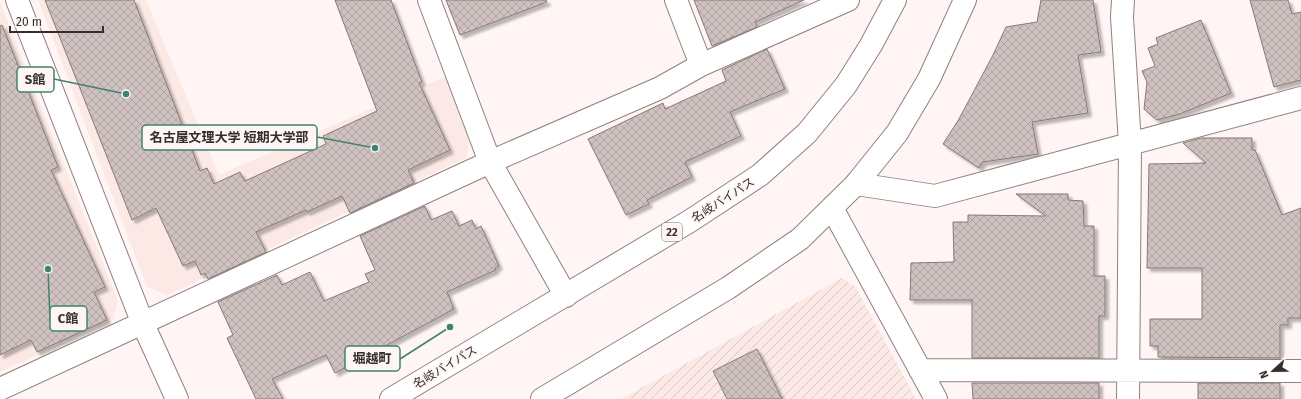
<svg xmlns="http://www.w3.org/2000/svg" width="1301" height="399" viewBox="0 0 1301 399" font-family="'Fira Sans','Noto Sans JP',sans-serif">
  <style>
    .built { fill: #fce9e6 }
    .industrial { fill: url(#industrial-furrows) }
    .building { fill: url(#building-cross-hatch); stroke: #867977; filter: url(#shadow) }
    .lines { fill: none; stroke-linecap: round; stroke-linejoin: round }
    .minor-casing { stroke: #8e817f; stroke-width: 24 }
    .highway-casing { stroke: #8e817f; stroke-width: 24 }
    .minor { stroke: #fff; stroke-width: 22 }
    .highway { stroke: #fff; stroke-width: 22 }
    .labels { text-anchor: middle; stroke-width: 4; stroke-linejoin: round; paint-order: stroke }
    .shield { fill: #fef5f4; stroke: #706a69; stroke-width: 1 }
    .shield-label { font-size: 11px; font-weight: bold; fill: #332e2d }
    .street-label { font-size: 12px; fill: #332e2d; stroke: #fef5f4 }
    .leader { fill: none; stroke: #3f8273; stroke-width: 1.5 }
    .callout-dot { fill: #3f8273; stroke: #fef5f4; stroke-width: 1.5 }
    .callout { fill: #fef5f4; stroke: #3f8273; stroke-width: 1.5 }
    .callout-label { font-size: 13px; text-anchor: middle; font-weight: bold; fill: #332e2d }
  </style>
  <defs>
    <pattern id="industrial-furrows" width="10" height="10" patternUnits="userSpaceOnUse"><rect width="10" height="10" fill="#fce9e6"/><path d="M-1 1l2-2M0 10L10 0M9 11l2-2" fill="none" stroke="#d8c8c6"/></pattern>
    <pattern id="building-cross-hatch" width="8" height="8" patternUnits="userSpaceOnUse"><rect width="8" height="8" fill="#cfc1bf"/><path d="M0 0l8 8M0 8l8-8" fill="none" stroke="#b2a6a4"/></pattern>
    <filter id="shadow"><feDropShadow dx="3.5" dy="3.5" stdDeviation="1" flood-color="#0004"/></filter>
  </defs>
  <rect width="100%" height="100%" fill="#fef5f4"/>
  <!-- built -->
  <path class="built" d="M 38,0 L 146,0 L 219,175 L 446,76 L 471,138 L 466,158 L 167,295 L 147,287 Z
    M 0,2 L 118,301 L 113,320 L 0,372 Z"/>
  <!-- industrial -->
  <path class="industrial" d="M 842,278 L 855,286 L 916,399 L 621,399 Z"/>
  <!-- building -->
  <path class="building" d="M 45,0 L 134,0 L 200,171 L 207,168 L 214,184 L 240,172 L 245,181 L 326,144 L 323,136 L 377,111 L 335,0 L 391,0 L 422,82 L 419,83 L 450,150 L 408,170 L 414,183 L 350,213 L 342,196 L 307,212 L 306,210 L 256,232 L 266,252 L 208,279 L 205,273 L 201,275 L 195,261 L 183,266 L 156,208 L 132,220 Z
    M 446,0 L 546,0 L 547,2 L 460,35 Z
    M 694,0 L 804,0 L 755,22 L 757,27 L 712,46 Z
    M 1041,0 L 1093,0 L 1101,52 L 1078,55 L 1088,113 L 1032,122 L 1038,154 L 983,162 L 979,168 L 943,144 L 959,119 L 993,55 L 1006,27 L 1037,22 Z
    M 1250,0 L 1288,0 L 1292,14 L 1301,12 L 1301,80 L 1274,87 Z
    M 1201,20 L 1231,93 L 1180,114 L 1157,120 L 1144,109 L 1147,82 L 1142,71 L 1155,66 L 1148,48 L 1158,44 L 1156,38 Z
    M 2,25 L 58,167 L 51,170 L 105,287 L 94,292 L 107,320 L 37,352 L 31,340 L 0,355 L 0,26 Z
    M 767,49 L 785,89 L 730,112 L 741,136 L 685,162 L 692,177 L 647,200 L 649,204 L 626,215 L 588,139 L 663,103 L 665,109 L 726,81 L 722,70 Z
    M 1201,138 L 1252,138 L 1252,150 L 1255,150 L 1282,215 L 1301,208 L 1301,318 L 1288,318 L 1288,325 L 1280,325 L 1280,358 L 1158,357 L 1158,346 L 1150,346 L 1150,319 L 1202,319 L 1202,268 L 1147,268 L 1149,164 L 1206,163 L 1183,143 Z
    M 1016,194 L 1068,194 L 1068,200 L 1083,201 L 1084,226 L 1094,226 L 1094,276 L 1105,276 L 1105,316 L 1099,316 L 1099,358 L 972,358 L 972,300 L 910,300 L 911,263 L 954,262 L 953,222 L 968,222 L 968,215 L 1046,216 Z
    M 425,206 L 431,220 L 452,211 L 459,226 L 472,220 L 476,229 L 481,226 L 499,266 L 495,268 L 496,270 L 447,292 L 454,309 L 335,373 L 326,355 L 272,379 L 283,399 L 256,399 L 227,338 L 233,335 L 218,302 L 277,275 L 282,285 L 310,272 L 324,301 L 369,282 L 365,274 L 375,270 L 360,236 Z
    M 757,349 L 782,399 L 727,399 L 713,371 Z
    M 972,383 L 1099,383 L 1099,399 L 973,399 Z
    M 1198,383 L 1280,383 L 1280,399 L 1198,399 Z"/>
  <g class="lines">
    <!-- minor casing -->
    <g class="minor-casing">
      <path id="minor" d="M 17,0 L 143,324 L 177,399
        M 429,0 L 490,162 L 566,296
        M 676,0 L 701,65
        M 1123,0 L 1122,17 L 1130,144 L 1128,399
        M 856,184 L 935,196 L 1301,98
        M 832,208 L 936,399
        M 920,370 L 1301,371
        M 0,389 L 490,162 L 660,88 L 701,65 L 848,0"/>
    </g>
    <!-- highway casing -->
    <g class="highway-casing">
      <path id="highway" d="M 391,399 L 690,221 L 760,175 L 807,133 L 846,85 L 871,45 L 895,0
        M 542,399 L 728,288 L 800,239 L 856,184 L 897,133 L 929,79 L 965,0"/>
    </g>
    <!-- minor -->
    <use href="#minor" class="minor"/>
    <!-- highway -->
    <use href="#highway" class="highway"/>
  </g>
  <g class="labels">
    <!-- shield labels -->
    <rect class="shield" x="662" y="223" width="20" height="18" rx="3"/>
    <g class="shield-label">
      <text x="672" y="236">22</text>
    </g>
    <!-- street labels -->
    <g class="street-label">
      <text transform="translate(723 200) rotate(-33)" y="4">名岐バイパス</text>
      <text transform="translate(445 367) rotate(-31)" y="4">名岐バイパス</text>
    </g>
  </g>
  <!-- callouts -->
  <path class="leader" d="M126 94L54 79M375 148L317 137M48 269L50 319M450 327L400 359"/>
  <g class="callout-dot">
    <circle cx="126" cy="94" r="4"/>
    <circle cx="375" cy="148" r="4"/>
    <circle cx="48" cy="269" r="4"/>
    <circle cx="450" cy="327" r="4"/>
  </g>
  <g class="callout">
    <rect x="17" y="67" width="37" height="25" rx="4"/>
    <rect x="142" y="125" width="175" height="25" rx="4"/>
    <rect x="50" y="306" width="37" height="25" rx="4"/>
    <rect x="345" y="346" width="55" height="25" rx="4"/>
  </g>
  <g class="callout-label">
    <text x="35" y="84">S館</text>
    <text x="229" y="142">名古屋文理大学 短期大学部</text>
    <text x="68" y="323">C館</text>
    <text x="372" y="363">堀越町</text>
  </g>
  <!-- north arrow -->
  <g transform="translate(1273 371) rotate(248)" stroke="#fef5f4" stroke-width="3" paint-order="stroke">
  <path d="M0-3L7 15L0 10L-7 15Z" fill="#332e2d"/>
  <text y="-6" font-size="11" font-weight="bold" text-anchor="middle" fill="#332e2d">N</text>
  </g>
  <!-- scale -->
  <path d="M10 26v6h93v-6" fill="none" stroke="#332e2d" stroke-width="2"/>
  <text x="16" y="26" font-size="12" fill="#332e2d" stroke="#fef5f4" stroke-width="3" paint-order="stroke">20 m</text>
</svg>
